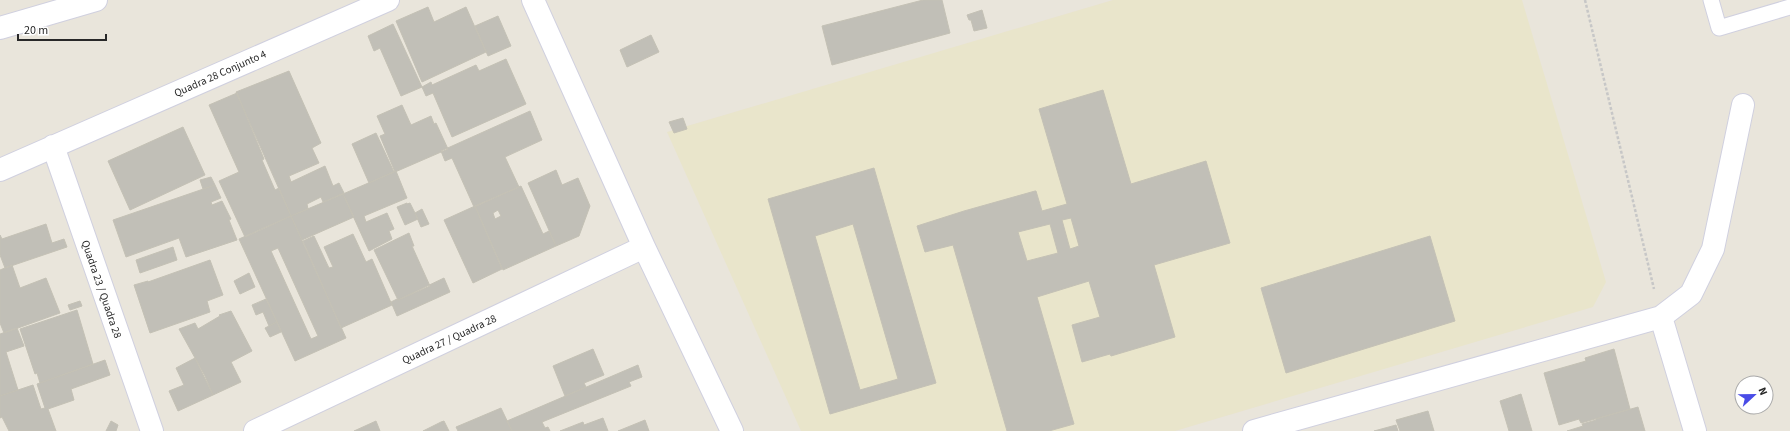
<svg xmlns="http://www.w3.org/2000/svg" width="1790" height="431" viewBox="0 0 1790 431" font-family="'Source Sans 3',sans-serif">
  <style>
    .education { fill: #e9e5cb }
    .building { fill: #c1bfb7; stroke: #c4c1b5; fill-rule: evenodd }
    .lines { fill: none; stroke-linecap: round; stroke-linejoin: round }
    .service-casing { stroke: #d0d0df; stroke-width: 17 }
    .minor-casing { stroke: #d0d0df; stroke-width: 24 }
    .secondary-casing { stroke: #d0d0df; stroke-width: 24 }
    .path { stroke: #c7c7c7; stroke-width: 2.5; stroke-dasharray: 3 2; stroke-linecap: butt }
    .service { stroke: #fff; stroke-width: 15 }
    .minor { stroke: #fff; stroke-width: 22 }
    .secondary { stroke: #fff; stroke-width: 22 }
    .labels { text-anchor: middle; stroke-width: 3.5; stroke-linejoin: round; paint-order: stroke }
    .street-label { font-size: 11px; fill: #282828; stroke: #fff }
  </style>
  <rect width="100%" height="100%" fill="#e9e5db"/>
  <!-- education -->
  <path class="education" d="M 1113,0 L 1522,0 L 1606,282 L 1593,307 L 1175,431 L 801,431 L 667,132 Z"/>
  <!-- building -->
  <path class="building" d="M 923,0 L 942,0 L 950,33 L 832,65 L 822,26 Z
    M 428,7 L 434,22 L 466,7 L 486,52 L 422,82 L 396,21 Z
    M 982,10 L 987,28 L 974,31 L 971,20 L 969,20 L 967,15 Z
    M 498,16 L 511,46 L 488,56 L 475,26 Z
    M 393,24 L 422,87 L 401,96 L 380,48 L 374,51 L 368,36 Z
    M 651,35 L 659,52 L 627,67 L 620,50 Z
    M 506,59 L 526,104 L 452,137 L 433,93 L 426,96 L 422,87 L 431,82 L 432,85 L 476,65 L 479,71 Z
    M 289,71 L 321,143 L 312,148 L 319,163 L 289,176 L 291,182 L 325,166 L 333,186 L 339,183 L 344,193 L 323,202 L 321,197 L 307,204 L 308,209 L 291,216 L 236,92 Z
    M 1103,90 L 1131,184 L 1206,161 L 1230,243 L 1154,265 L 1175,337 L 1111,356 L 1110,354 L 1082,362 L 1072,325 L 1100,317 L 1089,281 L 1037,297 L 1074,424 L 1049,431 L 1007,431 L 953,245 L 925,252 L 917,226 L 964,211 L 1035,191 L 1036,191 L 1042,211 L 1067,204 L 1039,109 ZM 1071,218 L 1079,246 L 1070,249 L 1062,220 ZM 1050,224 L 1058,253 L 1027,261 L 1018,232 Z
    M 237,93 L 264,159 L 262,160 L 275,190 L 279,188 L 291,216 L 245,237 L 219,181 L 239,172 L 209,105 Z
    M 402,105 L 411,125 L 431,116 L 434,124 L 436,123 L 448,149 L 395,172 L 380,136 L 385,134 L 377,116 Z
    M 530,111 L 542,140 L 505,157 L 519,187 L 474,207 L 452,158 L 445,161 L 441,151 Z
    M 683,118 L 687,129 L 674,133 L 669,122 Z
    M 183,127 L 205,175 L 130,210 L 108,161 Z
    M 376,133 L 394,172 L 369,183 L 352,144 Z
    M 874,168 L 936,383 L 830,414 L 768,199 ZM 853,224 L 898,379 L 860,390 L 815,236 Z
    M 556,170 L 562,185 L 578,178 L 590,206 L 579,236 L 556,246 L 528,183 Z
    M 396,171 L 407,198 L 364,216 L 366,222 L 387,213 L 394,229 L 389,231 L 392,239 L 369,251 L 343,194 Z
    M 211,177 L 215,185 L 203,189 L 200,180 Z
    M 215,185 L 221,198 L 211,202 L 212,205 L 222,201 L 231,219 L 229,220 L 237,240 L 186,257 L 179,238 L 126,257 L 113,220 Z
    M 521,186 L 543,234 L 549,231 L 556,246 L 503,270 L 475,206 ZM 498,210 L 501,216 L 495,219 L 493,213 Z
    M 343,194 L 354,217 L 302,240 L 291,216 Z
    M 407,203 L 407,204 L 410,203 L 418,219 L 405,225 L 397,207 Z
    M 475,206 L 502,269 L 473,283 L 444,220 Z
    M 422,209 L 429,224 L 421,227 L 415,213 Z
    M 291,216 L 346,338 L 295,361 L 239,239 ZM 278,248 L 318,336 L 311,339 L 271,251 Z
    M 46,224 L 52,243 L 64,239 L 67,247 L 5,268 L 0,255 L 0,235 L 2,239 Z
    M 409,233 L 414,246 L 412,246 L 430,286 L 398,300 L 374,250 Z
    M 353,234 L 366,262 L 372,259 L 392,305 L 341,328 L 303,241 L 314,236 L 329,268 L 333,267 L 324,247 Z
    M 1430,236 L 1455,321 L 1286,373 L 1261,288 Z
    M 173,247 L 177,260 L 140,273 L 136,260 Z
    M 210,260 L 223,295 L 207,301 L 210,312 L 150,333 L 134,285 L 148,281 L 148,282 Z
    M 12,265 L 20,288 L 46,278 L 60,313 L 4,333 L 0,323 L 0,270 Z
    M 249,273 L 255,287 L 240,294 L 234,281 Z
    M 444,278 L 450,292 L 397,316 L 391,302 L 397,299 L 398,300 Z
    M 266,299 L 277,322 L 269,326 L 263,312 L 256,315 L 252,305 Z
    M 80,301 L 82,306 L 70,310 L 68,305 Z
    M 77,310 L 93,364 L 40,383 L 37,373 L 35,374 L 20,329 Z
    M 231,311 L 252,351 L 231,362 L 241,382 L 213,395 L 205,376 L 179,329 L 195,323 L 198,329 L 220,316 L 219,315 Z
    M 277,322 L 281,332 L 270,337 L 265,328 Z
    M 17,328 L 24,346 L 6,352 L 18,390 L 0,396 L 0,334 Z
    M 593,349 L 604,375 L 584,383 L 586,387 L 565,396 L 553,366 Z
    M 1614,349 L 1630,409 L 1581,423 L 1579,419 L 1559,425 L 1544,373 L 1586,361 L 1585,358 Z
    M 195,358 L 213,395 L 178,411 L 169,391 L 184,385 L 176,368 Z
    M 105,360 L 110,375 L 71,389 L 74,400 L 48,409 L 56,431 L 9,431 L 2,417 L 0,418 L 0,396 L 33,385 L 41,409 L 45,408 L 37,384 Z
    M 638,365 L 642,377 L 629,382 L 631,386 L 542,422 L 545,428 L 548,427 L 550,431 L 512,431 L 507,421 Z
    M 1521,394 L 1532,431 L 1509,431 L 1500,401 Z
    M 1638,407 L 1645,431 L 1567,431 L 1583,426 L 1582,424 L 1596,420 L 1596,419 Z
    M 501,408 L 512,431 L 458,431 L 456,427 Z
    M 1428,411 L 1434,431 L 1400,431 L 1396,420 Z
    M 603,418 L 608,431 L 560,431 L 583,422 L 584,425 Z
    M 645,420 L 649,431 L 618,431 Z
    M 111,421 L 118,425 L 116,431 L 106,431 Z
    M 376,421 L 380,431 L 354,431 Z
    M 444,421 L 449,431 L 423,431 L 441,422 Z
    M 1396,425 L 1398,431 L 1374,431 Z"/>
  <g class="lines">
    <!-- service casing -->
    <g class="service-casing">
      <path id="service" d="M 1711,0 L 1719,28 L 1790,7"/>
    </g>
    <!-- minor casing -->
    <g class="minor-casing">
      <path id="minor" d="M 533,0 L 644,247 L 732,431
        M 53,146 L 152,431
        M 0,170 L 388,0
        M 1661,317 L 1691,294 L 1713,249 L 1743,105
        M 255,431 L 644,247
        M 1254,431 L 1661,317 L 1695,431"/>
    </g>
    <!-- secondary casing -->
    <g class="secondary-casing">
      <path id="secondary" d="M 0,28 L 96,0"/>
    </g>
    <!-- path -->
    <path class="path" d="M 1585,0 L 1654,289"/>
    <!-- service -->
    <use href="#service" class="service"/>
    <!-- minor -->
    <use href="#minor" class="minor"/>
    <!-- secondary -->
    <use href="#secondary" class="secondary"/>
  </g>
  <g class="labels">
    <!-- street labels -->
    <g class="street-label">
      <text transform="translate(220 73) rotate(-24)" y="4">Quadra 28 Conjunto 4</text>
      <text transform="translate(102 289) rotate(71)" y="4">Quadra 23 / Quadra 28</text>
      <text transform="translate(449 339) rotate(-25)" y="4">Quadra 27 / Quadra 28</text>
    </g>
  </g>
  <!-- north arrow -->
  <g transform="translate(1754 395) rotate(68)"><circle r="19" fill="#ffffff" stroke="#a9a9a9"/>
  <path d="M0-3L7 15L0 10L-7 15Z" fill="#494ce7"/>
  <text y="-6" font-size="11" font-weight="bold" text-anchor="middle" fill="#282828">N</text>
  </g>
  <!-- scale -->
  <path d="M18 34v6h88v-6" fill="none" stroke="#282828" stroke-width="2"/>
  <text x="24" y="34" font-size="12" fill="#282828" stroke="#ffffff" stroke-width="3" paint-order="stroke">20 m</text>
</svg>
